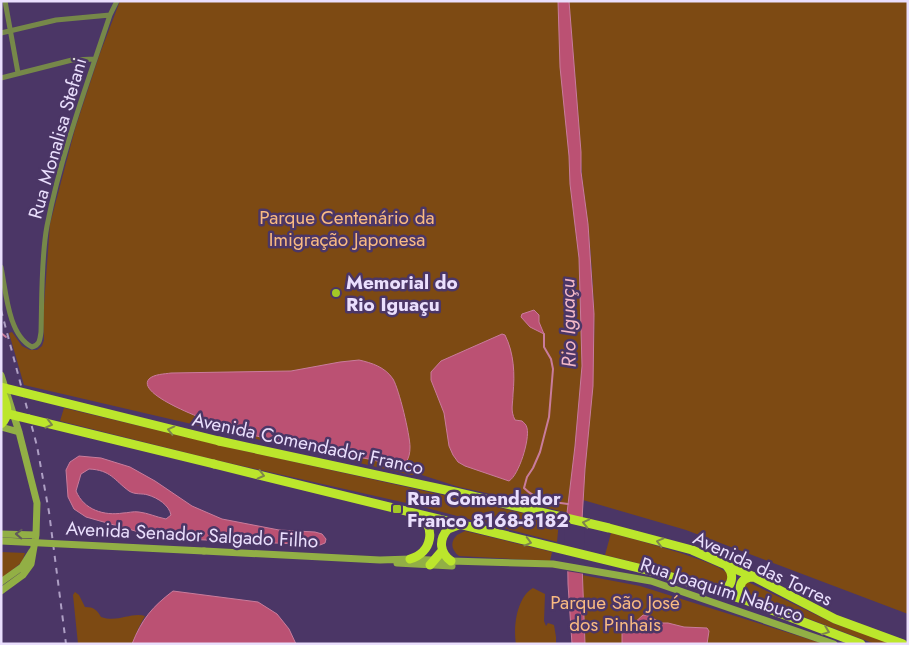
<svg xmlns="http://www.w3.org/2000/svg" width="909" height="645" viewBox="0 0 909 645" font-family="Jost,sans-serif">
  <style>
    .green { fill: #7d4a13 }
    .water { fill: #bb5173; stroke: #c97c9c; fill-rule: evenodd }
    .pier { fill: #4b3666 }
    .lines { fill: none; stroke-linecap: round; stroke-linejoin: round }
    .stream { stroke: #c97c9c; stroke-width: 2 }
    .street { stroke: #768849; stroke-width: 5 }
    .secondary { stroke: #92af45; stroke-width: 7 }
    .highway { stroke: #bce62c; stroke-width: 9 }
    .rail { stroke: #ae9fc4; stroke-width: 2; stroke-dasharray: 6 6; stroke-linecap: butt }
    .secondary-bridge { stroke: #92af45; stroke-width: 7 }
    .highway-bridge { stroke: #bce62c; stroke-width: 9 }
    .oneway { stroke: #7e854c }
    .oneway2 { stroke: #605a5c }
    .poi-dot { fill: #a3c926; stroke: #4b3666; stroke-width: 2 }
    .labels { text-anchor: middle; stroke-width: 5; stroke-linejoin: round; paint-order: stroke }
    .street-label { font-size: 19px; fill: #eadffd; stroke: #4b3666 }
    .park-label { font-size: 19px; fill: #f9ba82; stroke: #4b3666 }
    .poi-label { font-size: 19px; font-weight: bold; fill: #eadffd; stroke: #4b3666; text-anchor: start }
    .water-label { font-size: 20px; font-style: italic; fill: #f3b9c7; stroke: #4b3666 }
  </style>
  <rect width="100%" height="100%" fill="#4b3666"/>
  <!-- green -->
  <path class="green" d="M 120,1 L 558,1 L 569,156 L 570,184 L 579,258 L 582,366 L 575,446 L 567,513 L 523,501 L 459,487 L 422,475 L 411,475 L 24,385 L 9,333 L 12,332 L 22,346 L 30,350 L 37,350 L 42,346 L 44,340 L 43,319 L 50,224 L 75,129 L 99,56 Z
    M 569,1 L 908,1 L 908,614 L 686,530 L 583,500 C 586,437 596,375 594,313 C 593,283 591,254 588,225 C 585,200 581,177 581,152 Z
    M 64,408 L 240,450 L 559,521 L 557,542 L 415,505 L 216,460 L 60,421 Z
    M 465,531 L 552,552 L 550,561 L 459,556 C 451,550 450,542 457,535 Z
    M 611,533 C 632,539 718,561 728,574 L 728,578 L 723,584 L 713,585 L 661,569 L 605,555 Z
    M 1,552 L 25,553 L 22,562 L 1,579 Z
    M 582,575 L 640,586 L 824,644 L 585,644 Z
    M 748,582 L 835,624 L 894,644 L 875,644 L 749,596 L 743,591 L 744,584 Z
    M 533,588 L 545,594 L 544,621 L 546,626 L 548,623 L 554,625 L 556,637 L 556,644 L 516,644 C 513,626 517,597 533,588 Z
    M 75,592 L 79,595 L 85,607 C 94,607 97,610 101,617 C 118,623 131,612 145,616 L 139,627 L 132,644 L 78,644 L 73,595 Z"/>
  <!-- water -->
  <path class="water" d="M 558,1 L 569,1 L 581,152 L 581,172 L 588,224 L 594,314 L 593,386 L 585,469 L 581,537 L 585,644 L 572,644 L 568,584 L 567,513 L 575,446 L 582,366 L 579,258 L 570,184 L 569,156 L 560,67 Z
    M 534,310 L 539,315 L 539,322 L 544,334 L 530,327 L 521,317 L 522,314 Z
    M 502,334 L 505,335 C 514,353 515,374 513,394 C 513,404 510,410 515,420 L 522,421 C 525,424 526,424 527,428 C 530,439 519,475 509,481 L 465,466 L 458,462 L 453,455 L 449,446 L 444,413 L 431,380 L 431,372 L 441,361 Z
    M 359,360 C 372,363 385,367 393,379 C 399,389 410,435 410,447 C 410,453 409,458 406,462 L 399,464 L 386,463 C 340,452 292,446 245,433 C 232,430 133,397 149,379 C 154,374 165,374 171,373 L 291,371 L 340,362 Z
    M 79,456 L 101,458 L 130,467 L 155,481 L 192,506 L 222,519 L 279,530 L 315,532 L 322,534 L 326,539 L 325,543 L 320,545 L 160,538 L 86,517 L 74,509 L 68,497 L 66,470 L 70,462 ZM 89,469 C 111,470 114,480 129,491 C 135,495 142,493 148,495 C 158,498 169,505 171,515 L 166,519 C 156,517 148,513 139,512 C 133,511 128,513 123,513 C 104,516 84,510 76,491 L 81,474 Z
    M 173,591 L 258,602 L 277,614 L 289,629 L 296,644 L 132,644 C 142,619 152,607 173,591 Z
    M 643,615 L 649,616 L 661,623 L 668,623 L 684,627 L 707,628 L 709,631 L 707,644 L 622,644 L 622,632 L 625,625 C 633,626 637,620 643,615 Z"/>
  <!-- pier -->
  <path class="pier" d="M 564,518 L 584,523 L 585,574 L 566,571 Z"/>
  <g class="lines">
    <!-- stream -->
    <path class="stream" d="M 1,333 L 6,337
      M 544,334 L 544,347 L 551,359 L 553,369 L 549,417 L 540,452 L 533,468 L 527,477 L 524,488 C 536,500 551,502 568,504"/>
    <!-- street -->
    <path class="street" d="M 5,1 L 18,73
      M 1,33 L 56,20 L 110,15
      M 1,78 L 72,60 L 95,59
      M 1,267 C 6,291 8,335 32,347 C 40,345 40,339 41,332 C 42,299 41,258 47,226 C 61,154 87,84 110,15 L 117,1"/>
    <!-- secondary -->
    <path class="secondary" d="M 1,375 L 19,432 L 37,503 L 36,535 L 31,564 L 23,575 L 1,591
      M 1,427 L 19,432
      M 1,534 L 36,535
      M 204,551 L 380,560 L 410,559 L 451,561 L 553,564 L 651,581 L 834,644
      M 397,563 L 452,566
      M 1,582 L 22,567 L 32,551"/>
    <!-- highway -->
    <path class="highway" d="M 1,391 C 6,402 11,415 1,424
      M 219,441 L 455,492 L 609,528 L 692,550 L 754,577 L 835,619 L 903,644
      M 214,464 L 659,573 L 748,601 L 861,644
      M 410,559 C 432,553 437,527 418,514
      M 451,561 C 440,553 438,540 448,529 L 461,524
      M 430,565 L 442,551
      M 715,591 C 731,592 737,576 726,565
      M 748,601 C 736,592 738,577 754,577"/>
    <!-- rail -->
    <path class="rail" d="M 1,310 L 37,446 L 49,512 L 66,644"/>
    <!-- secondary-bridge -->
    <path class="secondary-bridge" d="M 1,541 L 204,551"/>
    <!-- highway-bridge -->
    <path class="highway-bridge" d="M 1,387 L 219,441
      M 1,412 L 214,464"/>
  </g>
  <!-- one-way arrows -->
  <defs><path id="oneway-chevron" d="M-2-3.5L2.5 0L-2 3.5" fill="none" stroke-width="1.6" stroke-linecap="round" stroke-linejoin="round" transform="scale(1.25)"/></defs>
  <g class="oneway">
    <use href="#oneway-chevron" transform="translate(49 424) rotate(14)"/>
    <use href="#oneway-chevron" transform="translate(171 430) rotate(-167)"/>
    <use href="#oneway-chevron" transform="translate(261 475) rotate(14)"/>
    <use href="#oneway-chevron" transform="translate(586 523) rotate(-167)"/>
    <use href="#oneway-chevron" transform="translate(528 542) rotate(15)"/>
    <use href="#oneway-chevron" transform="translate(660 542) rotate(-165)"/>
    <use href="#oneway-chevron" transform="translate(826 631) rotate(21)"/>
  </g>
  <use class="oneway2" href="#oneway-chevron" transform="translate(19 534) rotate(-178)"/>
  <!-- markers -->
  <g class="poi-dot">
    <circle cx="336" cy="293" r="5"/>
    <rect x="392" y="504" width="10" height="10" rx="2.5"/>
  </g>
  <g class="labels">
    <!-- street labels -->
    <g class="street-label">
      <text transform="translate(57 138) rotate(-74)" y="7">Rua Monalisa Stefani</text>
      <text transform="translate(308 443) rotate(12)" y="7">Avenida Comendador Franco</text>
      <text transform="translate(192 534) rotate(3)" y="7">Avenida Senador Salgado Filho</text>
      <text transform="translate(763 568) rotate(25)" y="7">Avenida das Torres</text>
      <text transform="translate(722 589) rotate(18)" y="7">Rua Joaquim Nabuco</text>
    </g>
    <!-- park labels -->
    <g class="park-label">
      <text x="347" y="224">Parque Centenário da<tspan x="347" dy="22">Imigração Japonesa</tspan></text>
      <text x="615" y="609">Parque São José<tspan x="615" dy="22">dos Pinhais</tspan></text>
    </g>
    <!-- poi labels -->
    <g class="poi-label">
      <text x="346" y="289">Memorial do<tspan x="346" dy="22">Rio Iguaçu</tspan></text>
      <text x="407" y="505">Rua Comendador<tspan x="407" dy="22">Franco 8168-8182</tspan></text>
    </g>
    <!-- water labels -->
    <g class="water-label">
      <text transform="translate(568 323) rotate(-91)" y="7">Rio Iguaçu</text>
    </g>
  </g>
  <!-- border -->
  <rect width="909" height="645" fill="none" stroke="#eadffd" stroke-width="5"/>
</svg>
